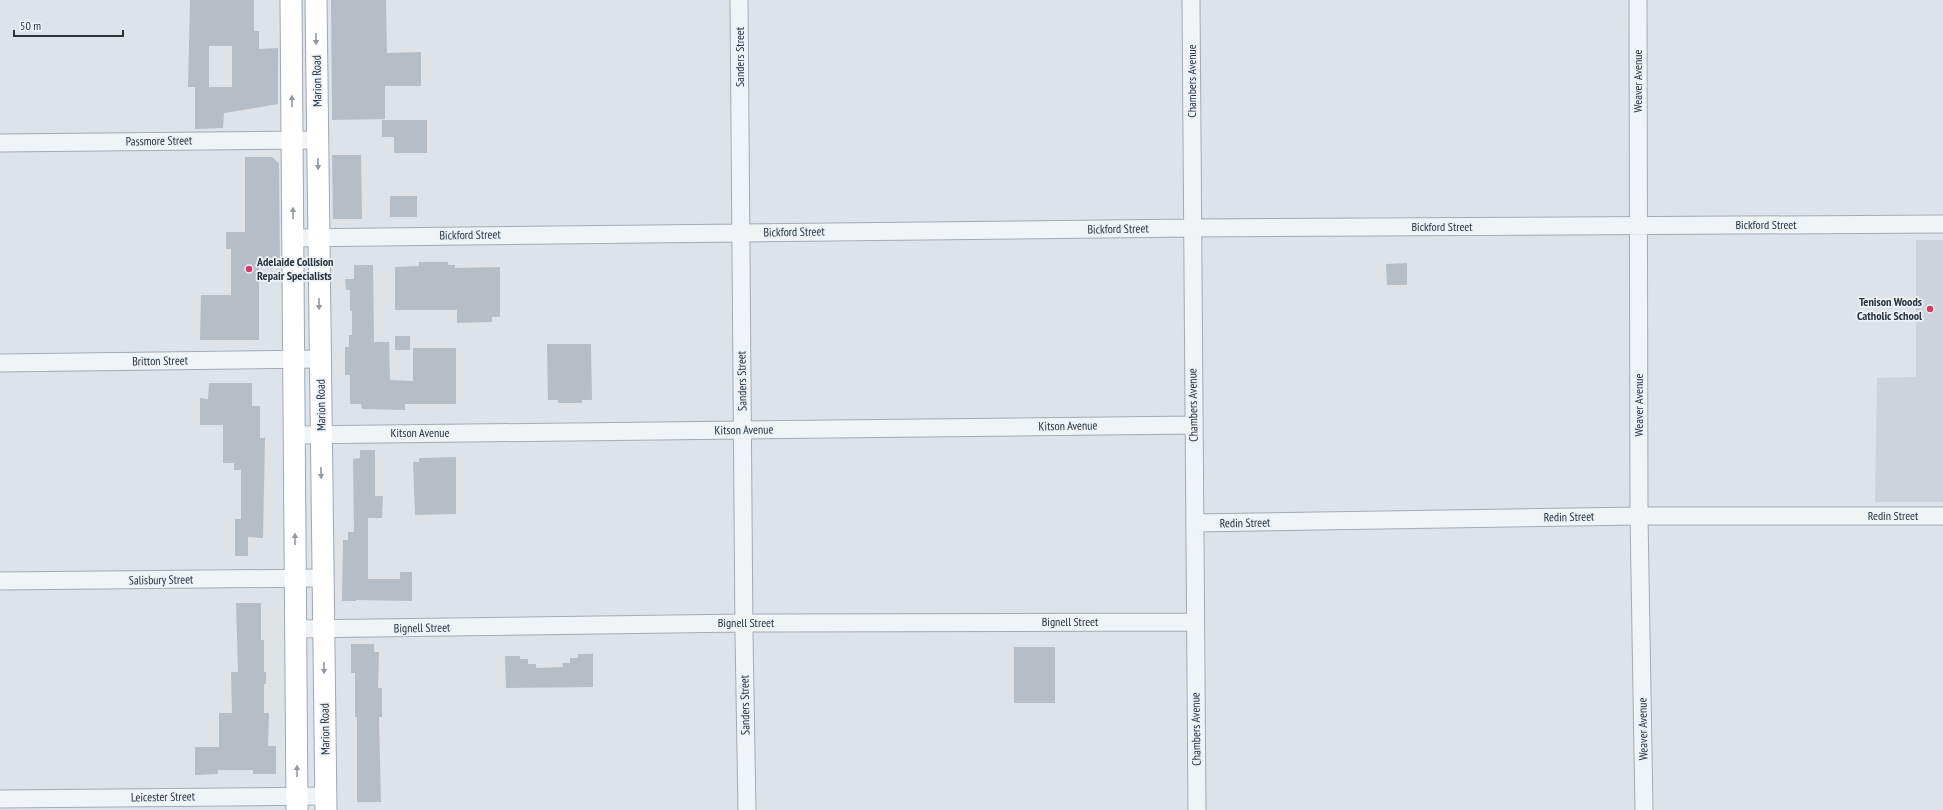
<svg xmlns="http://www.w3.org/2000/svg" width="1943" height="810" viewBox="0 0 1943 810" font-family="'PT Sans Narrow',sans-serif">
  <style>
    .built { fill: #ccd3db }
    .building { fill: #b5bdc6; fill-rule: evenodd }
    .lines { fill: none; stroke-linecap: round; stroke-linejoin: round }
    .minor-casing { stroke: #a3abb3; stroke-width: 19 }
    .major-casing { stroke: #9ca9b5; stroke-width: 23 }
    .minor { stroke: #f1f4f7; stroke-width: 17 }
    .major { stroke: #fff; stroke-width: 21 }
    .oneway { fill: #9299a0 }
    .poi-dot { fill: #d73964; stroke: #edf2f6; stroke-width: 1.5 }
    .labels { text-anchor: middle; stroke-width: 3.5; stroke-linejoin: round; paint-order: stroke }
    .street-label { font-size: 12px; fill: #263341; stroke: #edf2f6 }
    .poi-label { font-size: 12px; font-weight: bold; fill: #263341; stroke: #edf2f6; text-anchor: start }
  </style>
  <rect width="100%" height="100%" fill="#dee3e9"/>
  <!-- built -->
  <path class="built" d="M 1916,240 L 1943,240 L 1943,502 L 1875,502 L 1877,378 L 1916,377 Z"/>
  <!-- building -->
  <path class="building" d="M 190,0 L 254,0 L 254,31 L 259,31 L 259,49 L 278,48 L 278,104 L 224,113 L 223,128 L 195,129 L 195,87 L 188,87 ZM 209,46 L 232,46 L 232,87 L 209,87 Z
    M 331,0 L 386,0 L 387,53 L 421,52 L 421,86 L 385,86 L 385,119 L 332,120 Z
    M 382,120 L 427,120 L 427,153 L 394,153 L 394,137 L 382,137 Z
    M 332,155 L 361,155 L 362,219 L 333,219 Z
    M 245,157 L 272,157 L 279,163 L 280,261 L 259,261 L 259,340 L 200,340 L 201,295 L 231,295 L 231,249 L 226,249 L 226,232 L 245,232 Z
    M 390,196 L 417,196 L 417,217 L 390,217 Z
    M 419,262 L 448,262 L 448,265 L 455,265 L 455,268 L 500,267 L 500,317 L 492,317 L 492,322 L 457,323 L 457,310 L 395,310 L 395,267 L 419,266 Z
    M 1407,263 L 1407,285 L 1387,285 L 1386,264 Z
    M 354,265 L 373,265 L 374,342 L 389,342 L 390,380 L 413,381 L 413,348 L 456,348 L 456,404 L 405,404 L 405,410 L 362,409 L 361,404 L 350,404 L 350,375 L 345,375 L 345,347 L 349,347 L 349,335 L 352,335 L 352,311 L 350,311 L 350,290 L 346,290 L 345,279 L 354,279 Z
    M 395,336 L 410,336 L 410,350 L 395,350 Z
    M 547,344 L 591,344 L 592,400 L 582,400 L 582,403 L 558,403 L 558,400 L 548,400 Z
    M 209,383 L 252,383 L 252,406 L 260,406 L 260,438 L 265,438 L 263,538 L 248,537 L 248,556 L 235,556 L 235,519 L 241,519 L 241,470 L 234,470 L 234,463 L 223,463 L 223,425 L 200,425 L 200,398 L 208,399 Z
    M 360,450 L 375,450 L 375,496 L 383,496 L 382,518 L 368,518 L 368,579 L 400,579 L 400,572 L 412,572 L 412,601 L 356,600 L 356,601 L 342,601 L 343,540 L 348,540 L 348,532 L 354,532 L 353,459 L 360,458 Z
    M 456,457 L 456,514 L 415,515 L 413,462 L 419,462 L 419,458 Z
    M 236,603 L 261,603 L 261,640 L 264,640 L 264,672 L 266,672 L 266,684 L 264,684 L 264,713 L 269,713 L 268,746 L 276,746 L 276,774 L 253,774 L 253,770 L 218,770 L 218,774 L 195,775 L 195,747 L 219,747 L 219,713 L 232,713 L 231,672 L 238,672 Z
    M 351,644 L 374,644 L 374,652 L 379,652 L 378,688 L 382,688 L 382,717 L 379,717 L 381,802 L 357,802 L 357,717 L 355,717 L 355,673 L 351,673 Z
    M 1014,647 L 1055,647 L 1055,703 L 1014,703 Z
    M 578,654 L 593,654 L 593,687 L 506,688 L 505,656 L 520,656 L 520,659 L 528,659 L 528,664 L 536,664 L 536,668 L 563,667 L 562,663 L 570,663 L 570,658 L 578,658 Z"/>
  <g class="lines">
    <!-- minor casing -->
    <g class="minor-casing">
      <path id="minor" d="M 739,0 L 744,634 L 747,810
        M 1191,0 L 1197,810
        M 1638,0 L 1639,516 L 1644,810
        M 0,143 L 317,140
        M 293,238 L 1192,228 L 1943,224
        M 0,363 L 320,359
        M 295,435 L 1194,425
        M 1195,523 L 1639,516 L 1943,516
        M 0,581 L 323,578
        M 296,629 L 744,623 L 1195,622
        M 0,799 L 325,796"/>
    </g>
    <!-- major casing -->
    <g class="major-casing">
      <path id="major" d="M 291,0 L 297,810
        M 316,0 L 326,810"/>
    </g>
    <!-- minor -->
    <use href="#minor" class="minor"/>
    <!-- major -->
    <use href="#major" class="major"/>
  </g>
  <!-- one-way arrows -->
  <defs><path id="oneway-solid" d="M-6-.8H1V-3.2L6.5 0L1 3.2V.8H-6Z"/></defs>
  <g class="oneway">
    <use href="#oneway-solid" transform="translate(316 39) rotate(89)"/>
    <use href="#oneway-solid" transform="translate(292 101) rotate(-91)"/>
    <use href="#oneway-solid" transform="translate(318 164) rotate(89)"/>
    <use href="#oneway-solid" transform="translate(293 213) rotate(-91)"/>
    <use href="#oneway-solid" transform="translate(319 304) rotate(89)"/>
    <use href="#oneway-solid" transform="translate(321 473) rotate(89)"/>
    <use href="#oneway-solid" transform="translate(295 539) rotate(-90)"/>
    <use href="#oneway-solid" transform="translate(324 668) rotate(89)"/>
    <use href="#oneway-solid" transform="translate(297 771) rotate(-90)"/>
  </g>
  <!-- markers -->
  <g class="poi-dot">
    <circle cx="249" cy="269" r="4"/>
    <circle cx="1930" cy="309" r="4"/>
  </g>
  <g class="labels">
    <!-- street labels -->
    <g class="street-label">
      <text transform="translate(740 57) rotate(-90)" y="4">Sanders Street</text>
      <text transform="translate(317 81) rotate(-91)" y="4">Marion Road</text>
      <text transform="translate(1192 81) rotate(-90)" y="4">Chambers Avenue</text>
      <text transform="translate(1638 81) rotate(-90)" y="4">Weaver Avenue</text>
      <text transform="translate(159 141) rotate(-1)" y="4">Passmore Street</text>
      <text x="1766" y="229">Bickford Street</text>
      <text x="1442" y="231">Bickford Street</text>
      <text transform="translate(1118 229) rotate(-1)" y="4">Bickford Street</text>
      <text transform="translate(794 232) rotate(-1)" y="4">Bickford Street</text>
      <text transform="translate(470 235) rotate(-1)" y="4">Bickford Street</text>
      <text transform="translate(160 361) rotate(-1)" y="4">Britton Street</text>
      <text transform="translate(742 381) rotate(-91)" y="4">Sanders Street</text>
      <text transform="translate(321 405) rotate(-91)" y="4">Marion Road</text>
      <text transform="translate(1193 405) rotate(-91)" y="4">Chambers Avenue</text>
      <text transform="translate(1639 405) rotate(-90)" y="4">Weaver Avenue</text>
      <text transform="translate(1068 426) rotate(-1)" y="4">Kitson Avenue</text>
      <text transform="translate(744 430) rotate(-1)" y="4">Kitson Avenue</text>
      <text x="420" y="437">Kitson Avenue</text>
      <text x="1893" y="520">Redin Street</text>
      <text transform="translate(1569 517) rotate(-1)" y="4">Redin Street</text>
      <text transform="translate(1245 523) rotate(-1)" y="4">Redin Street</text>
      <text transform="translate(161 580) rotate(-1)" y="4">Salisbury Street</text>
      <text x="1070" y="626">Bignell Street</text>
      <text x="746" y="627">Bignell Street</text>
      <text transform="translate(422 628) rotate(-1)" y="4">Bignell Street</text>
      <text transform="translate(745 705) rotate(-91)" y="4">Sanders Street</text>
      <text transform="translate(325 729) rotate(-91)" y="4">Marion Road</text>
      <text transform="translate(1196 729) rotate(-91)" y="4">Chambers Avenue</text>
      <text transform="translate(1643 729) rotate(-91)" y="4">Weaver Avenue</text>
      <text transform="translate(163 797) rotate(-1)" y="4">Leicester Street</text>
    </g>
    <!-- poi labels -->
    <g class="poi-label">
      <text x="257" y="266">Adelaide Collision<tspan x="257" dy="14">Repair Specialists</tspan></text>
      <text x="1922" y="306" text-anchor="end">Tenison Woods<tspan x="1922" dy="14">Catholic School</tspan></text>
    </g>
  </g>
  <!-- scale -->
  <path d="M14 30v6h109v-6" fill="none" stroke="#263341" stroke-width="2"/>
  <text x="20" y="30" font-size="12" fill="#263341" stroke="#edf2f6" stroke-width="3" paint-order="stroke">50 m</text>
</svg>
